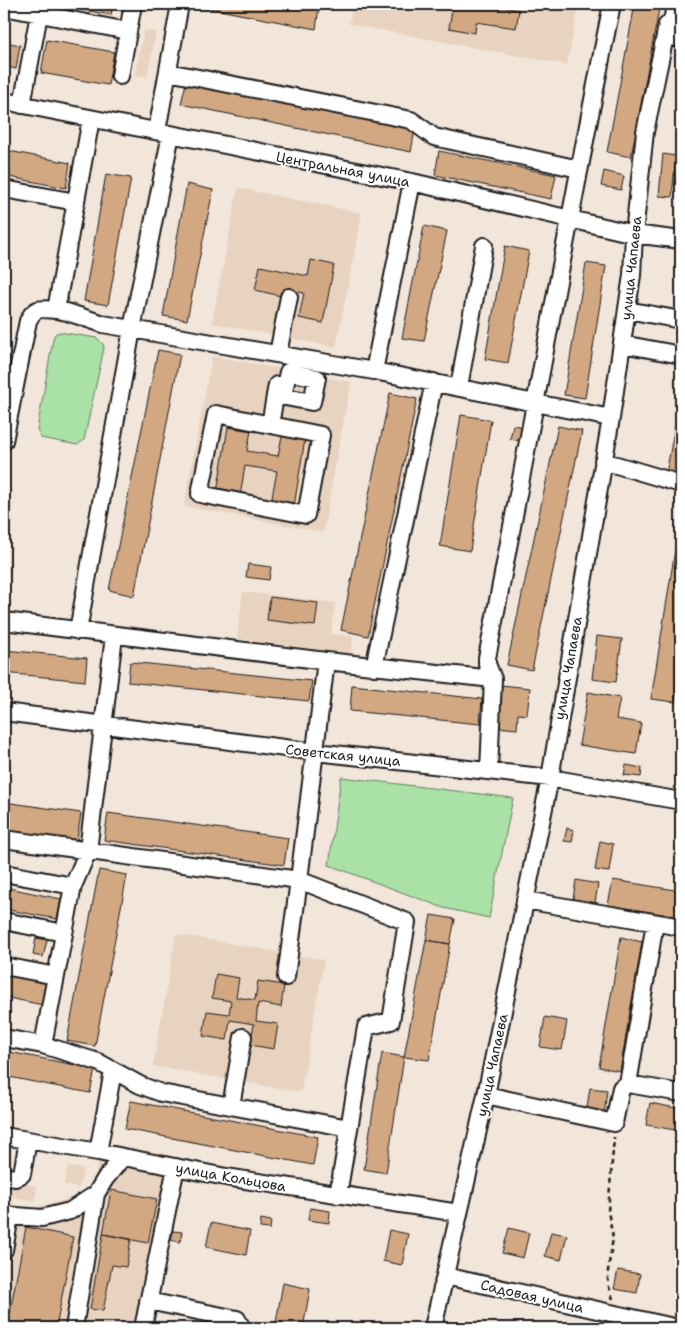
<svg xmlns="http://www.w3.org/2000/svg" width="685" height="1332" viewBox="0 0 685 1332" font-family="'Shantell Sans',sans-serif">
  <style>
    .built { fill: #e8d3c0 }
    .green { fill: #a9e1a6; stroke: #627e61 }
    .building { fill: #d2a883; stroke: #1c1c1c }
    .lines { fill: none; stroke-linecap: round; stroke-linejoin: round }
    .minor-casing { stroke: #1c1c1c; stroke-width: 20 }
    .path { stroke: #1c1c1c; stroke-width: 2.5; stroke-dasharray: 5 4; stroke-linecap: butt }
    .minor { stroke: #fff; stroke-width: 16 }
    .labels { text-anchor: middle; stroke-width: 4; stroke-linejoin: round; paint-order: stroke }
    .street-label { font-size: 14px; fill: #1c1c1c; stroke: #fff }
  </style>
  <rect width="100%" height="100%" fill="#f2e5da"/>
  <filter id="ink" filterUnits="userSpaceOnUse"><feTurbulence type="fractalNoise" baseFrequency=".02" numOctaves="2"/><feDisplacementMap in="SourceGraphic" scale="10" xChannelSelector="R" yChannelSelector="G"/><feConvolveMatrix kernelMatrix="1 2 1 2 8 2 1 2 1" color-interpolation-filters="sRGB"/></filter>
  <g filter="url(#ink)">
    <!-- built -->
    <path class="built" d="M 353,4 L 579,4 L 567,65 L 349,24 Z
      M 144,30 L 156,32 L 147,77 L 135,75 Z
      M 238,188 L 362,213 L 336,347 L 212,323 Z
      M 212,356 L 351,382 L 323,532 L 184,506 Z
      M 243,592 L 335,603 L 331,634 L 353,637 L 351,654 L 237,639 Z
      M 176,934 L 324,960 L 301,1092 L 153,1066 Z
      M 98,1161 L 173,1174 L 146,1328 L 4,1328 L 4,1204 L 32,1209 L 93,1191 Z
      M 68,1166 L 83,1169 L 79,1188 L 64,1185 Z
      M 4,1180 L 37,1186 L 35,1201 L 4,1195 Z"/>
    <!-- green -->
    <path class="green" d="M 59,332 L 97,338 L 103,344 L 104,348 L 84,440 L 77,445 L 41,438 L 37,430 L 53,339 L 55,334 Z
      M 341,777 L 513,798 L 489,918 L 444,908 L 329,865 Z"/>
    <!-- building -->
    <path class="building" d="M 56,4 L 113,4 L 111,15 L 56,5 Z
      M 204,4 L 303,4 L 319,7 L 316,29 L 204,7 Z
      M 453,4 L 492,4 L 492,5 L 519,10 L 516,28 L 476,22 L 475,33 L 449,28 Z
      M 635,4 L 660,4 L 631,157 L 607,152 Z
      M 47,40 L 114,52 L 108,85 L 41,73 Z
      M 4,42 L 20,45 L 16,69 L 4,66 Z
      M 186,83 L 415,129 L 411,152 L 181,104 Z
      M 4,150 L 70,163 L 66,188 L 4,176 Z
      M 439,151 L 556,175 L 551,199 L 435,175 Z
      M 663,154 L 676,156 L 672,197 L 659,196 Z
      M 604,171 L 624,176 L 621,190 L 601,186 Z
      M 106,174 L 131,178 L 108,305 L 84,301 Z
      M 187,184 L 213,190 L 187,320 L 163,316 Z
      M 424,226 L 447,231 L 424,341 L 402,338 Z
      M 505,246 L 529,251 L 508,363 L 485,359 Z
      M 311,260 L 334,265 L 323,323 L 299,318 L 304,293 L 283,289 L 281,296 L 255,290 L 260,266 L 308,276 Z
      M 586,263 L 606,266 L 585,398 L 564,395 Z
      M 680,286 L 681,286 L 681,316 L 676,316 Z
      M 158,350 L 180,354 L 134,596 L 109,590 Z
      M 390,393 L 417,399 L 368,636 L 341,630 Z
      M 681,393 L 681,477 L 666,474 Z
      M 461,415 L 491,420 L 470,551 L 440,546 Z
      M 513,425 L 524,427 L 521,441 L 510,439 Z
      M 558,426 L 582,431 L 532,670 L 507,665 Z
      M 228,427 L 251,431 L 247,451 L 278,456 L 282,436 L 305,439 L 294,506 L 271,502 L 277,471 L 245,466 L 240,496 L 217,492 Z
      M 680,519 L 681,519 L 681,661 L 675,702 L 651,699 Z
      M 248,564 L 271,567 L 269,580 L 246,577 Z
      M 270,597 L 318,603 L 315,626 L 267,620 Z
      M 597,636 L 622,639 L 616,682 L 592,679 Z
      M 4,650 L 87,658 L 85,681 L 4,673 Z
      M 130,662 L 312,681 L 309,701 L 128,682 Z
      M 352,685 L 482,699 L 480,724 L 350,711 Z
      M 501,685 L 530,688 L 527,715 L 518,714 L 517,729 L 497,727 Z
      M 588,692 L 620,698 L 616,719 L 641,723 L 636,754 L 579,745 Z
      M 626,765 L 642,768 L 641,777 L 624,775 Z
      M 4,802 L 81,813 L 77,840 L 4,830 Z
      M 108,813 L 288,838 L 284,865 L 104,840 Z
      M 567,828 L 574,830 L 572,842 L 564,841 Z
      M 600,841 L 613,844 L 609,872 L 595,870 Z
      M 99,870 L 127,875 L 95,1046 L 67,1041 Z
      M 576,880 L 598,884 L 595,903 L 573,899 Z
      M 613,880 L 681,891 L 681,917 L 608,905 Z
      M 4,887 L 61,899 L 57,919 L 4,909 Z
      M 431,915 L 455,919 L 450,944 L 426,940 Z
      M 621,937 L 642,942 L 620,1071 L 599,1067 Z
      M 36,938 L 47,940 L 43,957 L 33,955 Z
      M 426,940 L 450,944 L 429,1060 L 404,1057 Z
      M 4,974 L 47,983 L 43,1005 L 4,997 Z
      M 216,974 L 239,978 L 236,997 L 255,1000 L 258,981 L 284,985 L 281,1007 L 258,1003 L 256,1021 L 278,1024 L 274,1049 L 250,1045 L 254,1024 L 230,1020 L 227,1040 L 203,1036 L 207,1011 L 229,1014 L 231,1001 L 212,998 Z
      M 545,1017 L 567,1021 L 562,1050 L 540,1047 Z
      M 4,1051 L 95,1069 L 90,1093 L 4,1076 Z
      M 382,1053 L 404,1057 L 386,1173 L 364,1169 Z
      M 590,1088 L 607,1090 L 604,1116 L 586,1114 Z
      M 131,1101 L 318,1137 L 313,1165 L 125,1129 Z
      M 650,1103 L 681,1109 L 681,1131 L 646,1125 Z
      M 111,1190 L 157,1199 L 148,1243 L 103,1234 Z
      M 310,1208 L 330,1211 L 329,1223 L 308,1220 Z
      M 261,1219 L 271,1221 L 270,1229 L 260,1228 Z
      M 211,1223 L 250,1231 L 246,1255 L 206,1247 Z
      M 26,1227 L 73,1237 L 56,1328 L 7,1328 Z
      M 509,1228 L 529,1233 L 523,1258 L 502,1253 Z
      M 389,1230 L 408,1234 L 402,1265 L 383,1261 Z
      M 173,1231 L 182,1232 L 180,1242 L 171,1240 Z
      M 551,1232 L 567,1235 L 561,1260 L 545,1256 Z
      M 103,1234 L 131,1239 L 126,1267 L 112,1265 L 103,1311 L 90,1309 Z
      M 618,1270 L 640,1274 L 637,1293 L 614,1289 Z
      M 283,1283 L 310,1289 L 303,1328 L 275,1328 Z"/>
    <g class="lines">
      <!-- minor casing -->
      <g class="minor-casing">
        <path id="minor" d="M 4,7 L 128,31
          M 667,25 L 665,36 L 681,39
          M 168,72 L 411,120 L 434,137 L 579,169
          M 120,76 L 133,4
          M 4,101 L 412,182 L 634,234 L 681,240
          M 22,105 L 39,14
          M 157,131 L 180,4
          M 4,189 L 76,202
          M 56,310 L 67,312 L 103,324 L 374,371 L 611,418
          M 627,310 L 681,320
          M 622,344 L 681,355
          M 278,354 L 289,297
          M 374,371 L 412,182
          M 459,387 L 484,246
          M 275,395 L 312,402 L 317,378 L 288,372 L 283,396
          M 216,414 L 321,435 L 306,515 L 200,494 Z
          M 270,425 L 277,385
          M 4,441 L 28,321 C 35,306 41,309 56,310 L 91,119
          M 603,461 L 681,484
          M 4,621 L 326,661 L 493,679 L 489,771
          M 78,631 L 132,329 L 171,134
          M 114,636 L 88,851 L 73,886 L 43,1045 L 98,1062 L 140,1085 L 161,1093 L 349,1128
          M 374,667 L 434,382
          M 493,679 L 487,664 L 487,658 C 529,440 568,221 612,4
          M 4,712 L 316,752 L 550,778 L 681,801
          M 4,839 L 299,880 L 326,661
          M 4,873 L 73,886
          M 525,900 L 681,927
          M 4,921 L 64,933
          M 4,966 L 56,976
          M 286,977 L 299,880 L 407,922 L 391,1021 L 366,1027 L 338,1195
          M 4,1038 L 43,1045
          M 628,1084 L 655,923
          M 486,1095 L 614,1123 L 621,1088 L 628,1084 L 681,1093
          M 231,1106 L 243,1037
          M 4,1136 L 98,1152 L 226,1177 L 459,1213
          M 98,1152 L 113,1071
          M 4,1176 L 15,1178 L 22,1174 L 28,1140
          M 4,1215 L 42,1218 L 70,1211 L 96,1194 L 105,1179 L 123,1157
          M 4,1250 L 10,1216
          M 445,1276 L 678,1328
          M 148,1301 L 237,1319 L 242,1328
          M 74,1328 L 96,1194
          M 143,1328 L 176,1167
          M 433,1328 L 486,1095 L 550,778 L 611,418 L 632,275 L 634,234 L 645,132 L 665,36 L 678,4"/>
      </g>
      <!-- path -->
      <path class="path" d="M 613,1299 L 608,1284 L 608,1270 L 613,1238 L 608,1211 L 614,1137"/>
      <!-- minor -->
      <use href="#minor" class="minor"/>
    </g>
  </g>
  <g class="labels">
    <!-- street labels -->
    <g class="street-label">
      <text transform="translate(343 169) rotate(11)" y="5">Центральная улица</text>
      <text transform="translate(631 268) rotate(-84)" y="5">улица Чапаева</text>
      <text transform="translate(568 668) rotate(-80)" y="5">улица Чапаева</text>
      <text transform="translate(343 755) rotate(6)" y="5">Советская улица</text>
      <text transform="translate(492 1065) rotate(-78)" y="5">улица Чапаева</text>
      <text transform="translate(231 1177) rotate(10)" y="5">улица Кольцова</text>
      <text transform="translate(532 1296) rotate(13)" y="5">Садовая улица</text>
    </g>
  </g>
  <!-- margin -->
  <rect width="685" height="1332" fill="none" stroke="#fff" stroke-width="20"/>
  <rect x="10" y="10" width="665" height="1312" fill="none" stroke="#1c1c1c" stroke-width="2" filter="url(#ink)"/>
</svg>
